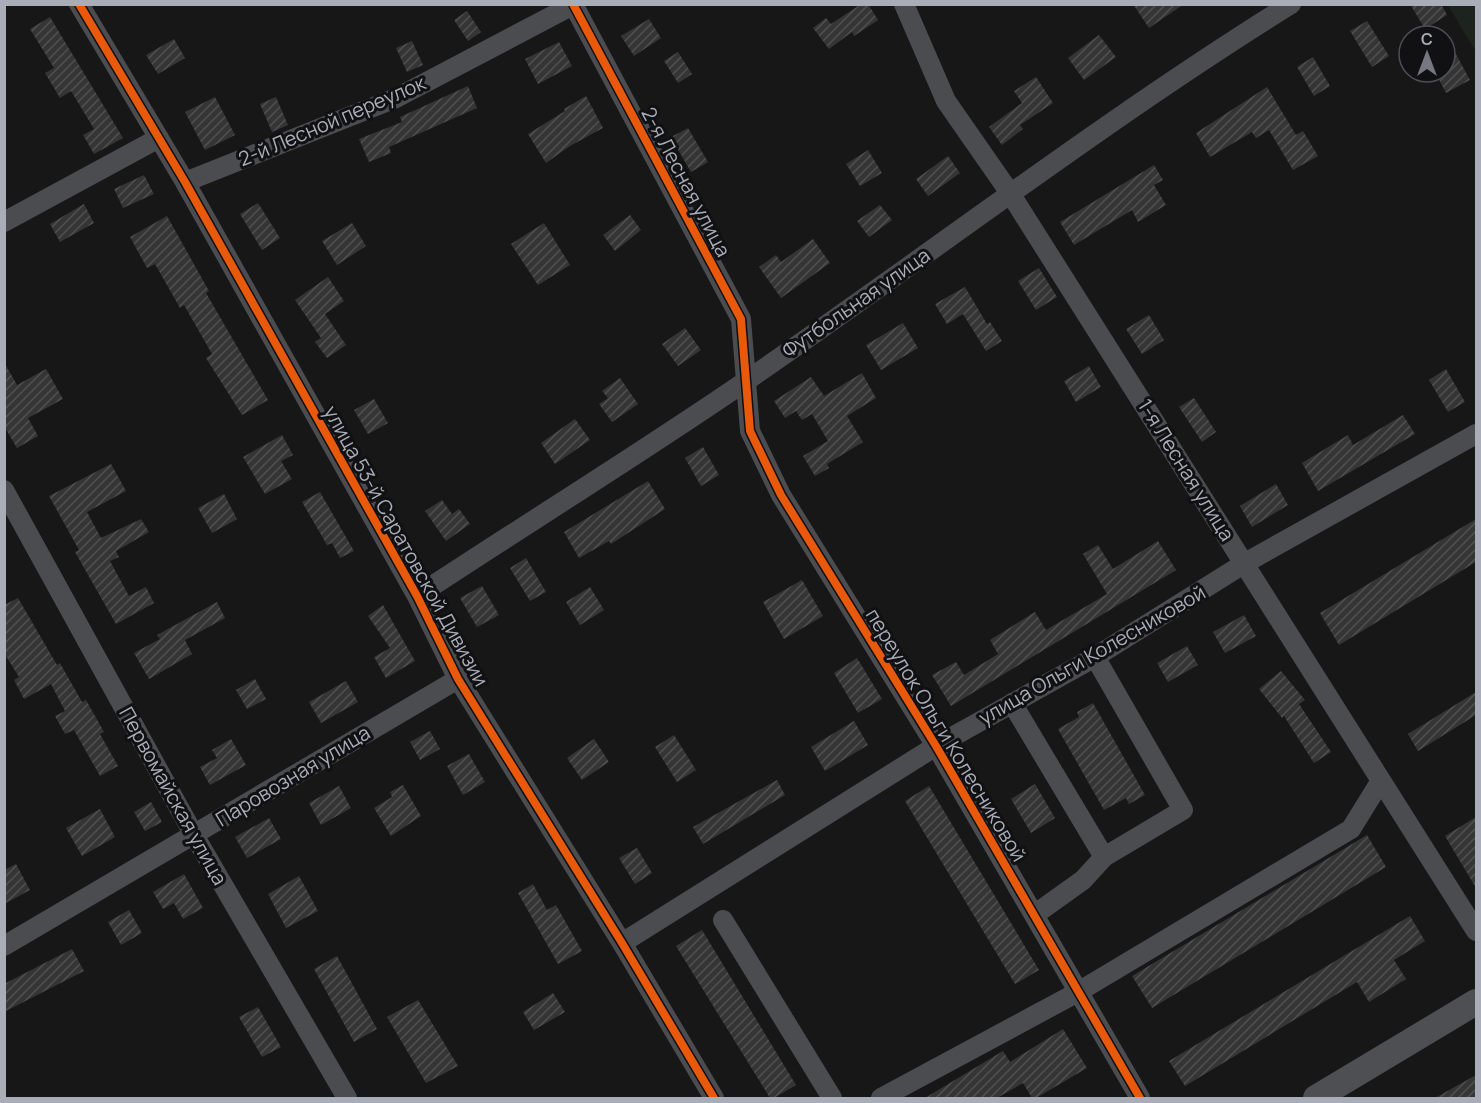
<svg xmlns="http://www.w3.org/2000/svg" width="1481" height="1103" viewBox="0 0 1481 1103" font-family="Manrope,sans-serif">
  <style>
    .green { fill: #1d241e }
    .building { fill: url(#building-hatch) }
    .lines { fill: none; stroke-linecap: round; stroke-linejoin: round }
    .minor { stroke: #4b4c50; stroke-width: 20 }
    .major { stroke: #4d4f52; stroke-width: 26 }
    .cycleway-casing { stroke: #111113; stroke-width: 11 }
    .cycleway { stroke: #e8590c; stroke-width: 8 }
    .labels { text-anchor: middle; stroke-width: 6; stroke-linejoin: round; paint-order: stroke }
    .street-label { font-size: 20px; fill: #a8adb8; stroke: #111113 }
  </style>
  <defs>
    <pattern id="building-hatch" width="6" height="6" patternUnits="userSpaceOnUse" patternTransform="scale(1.5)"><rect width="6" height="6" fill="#353536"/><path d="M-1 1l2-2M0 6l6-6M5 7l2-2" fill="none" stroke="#4f5051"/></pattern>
  </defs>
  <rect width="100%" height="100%" fill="#171717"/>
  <!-- green -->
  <path class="green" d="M 1448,5 L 1476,5 L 1476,53 L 1476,52 Z"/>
  <!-- building -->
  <path class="building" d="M 861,4 L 868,4 L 878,20 L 854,36 L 852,32 L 829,49 L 813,28 L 826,18 L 831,24 Z
    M 1133,4 L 1184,4 L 1149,28 Z
    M 1410,4 L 1441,4 L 1447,15 L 1425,29 Z
    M 467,11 L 481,32 L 468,41 L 454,20 Z
    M 50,17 L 123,138 L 94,154 L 83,135 L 94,129 L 71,91 L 60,98 L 45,73 L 54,68 L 30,29 Z
    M 649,19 L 661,38 L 634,56 L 621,36 Z
    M 1367,21 L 1389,56 L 1372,67 L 1350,31 Z
    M 1445,34 L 1470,80 L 1446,93 L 1435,72 L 1445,72 Z
    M 1099,35 L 1116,57 L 1084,80 L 1068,58 Z
    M 174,39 L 185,58 L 158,74 L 146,55 Z
    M 412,41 L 423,65 L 407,72 L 396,48 Z
    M 559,42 L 572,66 L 538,84 L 525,59 Z
    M 678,52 L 692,74 L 678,83 L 664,61 Z
    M 1313,57 L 1330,86 L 1314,96 L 1297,67 Z
    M 1036,77 L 1053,103 L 1020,125 L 1023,129 L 1002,145 L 989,127 L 1022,103 L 1014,91 Z
    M 468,86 L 477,108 L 389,147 L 391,153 L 369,162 L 359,139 L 402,122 L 400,117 Z
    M 1267,87 L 1296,135 L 1303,131 L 1318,156 L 1293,170 L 1269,130 L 1256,138 L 1252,132 L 1210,157 L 1196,133 Z
    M 586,96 L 603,128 L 570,146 L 546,163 L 528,134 L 565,111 L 564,109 Z
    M 215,97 L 235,135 L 205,150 L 185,112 Z
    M 276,97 L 288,125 L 272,132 L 260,104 Z
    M 688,128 L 708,162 L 691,172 L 671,137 Z
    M 868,150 L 882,173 L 860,186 L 846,164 Z
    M 948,156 L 960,173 L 928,196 L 916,179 Z
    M 1154,165 L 1163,180 L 1154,185 L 1166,205 L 1138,222 L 1132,210 L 1074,245 L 1060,222 Z
    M 144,175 L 154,194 L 123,208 L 114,189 Z
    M 258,203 L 280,238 L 262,250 L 240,214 Z
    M 84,204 L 94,223 L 60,242 L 50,224 Z
    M 880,205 L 892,220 L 869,237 L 857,221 Z
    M 630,215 L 641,230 L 615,251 L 603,235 Z
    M 167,216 L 209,291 L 206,293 L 268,400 L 242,415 L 206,358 L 212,354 L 184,305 L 180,308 L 155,264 L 147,268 L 130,237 Z
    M 352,223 L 366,246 L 337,265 L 322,241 Z
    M 544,223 L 570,265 L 538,285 L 511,244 Z
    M 813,239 L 830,263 L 781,298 L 759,267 L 776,255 L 781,262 Z
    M 1039,268 L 1057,297 L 1036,310 L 1018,281 Z
    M 328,277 L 344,301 L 325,314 L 346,345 L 327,358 L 315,342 L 321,338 L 295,300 Z
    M 965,287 L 987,324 L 990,322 L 1002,341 L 986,351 L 963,314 L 947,324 L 935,304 Z
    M 1149,315 L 1164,340 L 1142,354 L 1126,329 Z
    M 903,323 L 918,348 L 881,370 L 866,345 Z
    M 685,328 L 701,350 L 678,366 L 662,344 Z
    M 4,362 L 17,385 L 46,369 L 63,399 L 28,418 L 38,436 L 17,448 L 4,426 Z
    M 1089,366 L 1101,387 L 1076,402 L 1064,381 Z
    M 1446,369 L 1465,402 L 1448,412 L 1429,380 Z
    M 862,373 L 876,398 L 847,416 L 863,442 L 827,464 L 829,468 L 815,476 L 803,456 L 828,441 L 812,414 L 802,420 L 796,411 L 785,418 L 774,401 L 811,377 L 824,396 Z
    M 620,378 L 638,404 L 612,422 L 599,404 L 608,398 L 602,391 Z
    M 1194,398 L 1216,432 L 1202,442 L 1179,407 Z
    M 374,399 L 388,423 L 368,434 L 354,410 Z
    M 1403,415 L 1415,434 L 1318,491 L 1302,463 L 1348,435 L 1353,445 Z
    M 575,419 L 590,440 L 555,464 L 541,443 Z
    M 282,435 L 293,455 L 281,461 L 292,479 L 265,494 L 243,457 Z
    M 703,447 L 719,475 L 701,486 L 685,458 Z
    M 111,464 L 126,491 L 87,512 L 101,538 L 141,519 L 149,532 L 116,551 L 119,557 L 110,561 L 129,596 L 146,587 L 154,603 L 116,624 L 75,552 L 79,550 L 49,496 Z
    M 648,481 L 665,509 L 611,544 L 609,541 L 579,558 L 564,532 Z
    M 1276,484 L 1288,505 L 1252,527 L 1240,506 Z
    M 320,492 L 354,551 L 340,558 L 332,543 L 327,545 L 302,502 Z
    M 224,494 L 237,519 L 212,533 L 198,508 Z
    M 442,500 L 452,514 L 459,509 L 470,524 L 446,541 L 425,511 Z
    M 1476,519 L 1476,562 L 1339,645 L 1320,613 Z
    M 1158,541 L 1176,570 L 951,706 L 932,675 L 956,662 L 964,675 L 998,654 L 990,640 L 1035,612 L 1046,630 L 1107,594 L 1083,554 L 1098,545 L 1113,569 Z
    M 526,558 L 546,592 L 530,601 L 510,568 Z
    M 802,580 L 823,616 L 784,639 L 763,602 Z
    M 482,586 L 499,615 L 477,627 L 460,598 Z
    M 590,587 L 604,610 L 580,625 L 566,602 Z
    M 18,598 L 57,665 L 60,663 L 82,702 L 86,700 L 104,732 L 100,734 L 118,766 L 100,776 L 74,730 L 65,734 L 55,716 L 65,711 L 51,684 L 24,699 L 14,680 L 19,677 L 4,653 L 4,605 Z
    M 217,602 L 225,618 L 185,640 L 192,654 L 149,679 L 134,653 L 160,639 L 157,635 Z
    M 383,605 L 415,661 L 386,678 L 374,657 L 390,648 L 368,616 Z
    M 1244,615 L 1256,636 L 1225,653 L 1213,632 Z
    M 1187,646 L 1198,665 L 1168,682 L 1157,663 Z
    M 857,658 L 882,699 L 858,713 L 834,673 Z
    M 1281,671 L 1305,700 L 1299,704 L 1331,752 L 1314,763 L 1284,716 L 1282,718 L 1259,689 Z
    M 255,679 L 266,699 L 247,709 L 236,690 Z
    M 346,681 L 358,702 L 321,723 L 309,702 Z
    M 1476,692 L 1476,715 L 1418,751 L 1408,734 Z
    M 1093,703 L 1145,795 L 1129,804 L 1126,798 L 1104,810 L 1058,729 L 1079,717 L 1077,712 Z
    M 854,721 L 868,745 L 825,771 L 811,747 Z
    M 430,731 L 440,749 L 420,760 L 410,742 Z
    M 674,735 L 696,770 L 677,782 L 655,747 Z
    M 231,739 L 246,765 L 210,785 L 200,767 L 217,758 L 212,750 Z
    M 594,739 L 609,762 L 582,780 L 567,758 Z
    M 469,754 L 485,782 L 463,795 L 447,766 Z
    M 777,780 L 785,795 L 703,844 L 693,827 Z
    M 1035,784 L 1055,818 L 1031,833 L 1011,799 Z
    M 403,785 L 421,816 L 391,836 L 374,808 L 392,797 L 390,792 Z
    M 339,786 L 351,808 L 321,825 L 309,803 Z
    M 929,786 L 1039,970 L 1015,984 L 905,801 Z
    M 151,802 L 162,822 L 145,831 L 134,812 Z
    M 100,809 L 115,837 L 82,856 L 66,828 Z
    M 1476,817 L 1476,888 L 1445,836 Z
    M 269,818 L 281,839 L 247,858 L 235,837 Z
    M 1367,835 L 1386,867 L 1152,1008 L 1132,976 Z
    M 637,848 L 652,873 L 635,884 L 619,858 Z
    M 16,864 L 30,890 L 4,904 L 4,870 Z
    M 184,874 L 203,908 L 183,919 L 174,903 L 163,909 L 153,892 Z
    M 299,876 L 318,911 L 286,928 L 268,894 Z
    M 533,884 L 547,910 L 556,905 L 582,951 L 558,964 L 518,893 Z
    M 129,910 L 142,933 L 121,945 L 108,922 Z
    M 1410,916 L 1425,941 L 1394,960 L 1406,979 L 1369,1002 L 1357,982 L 1185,1086 L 1169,1061 Z
    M 702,930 L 796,1085 L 774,1098 L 770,1098 L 676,946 Z
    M 72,949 L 84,971 L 4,1012 L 4,984 Z
    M 337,956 L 377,1029 L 354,1042 L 314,969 Z
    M 553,993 L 565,1012 L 534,1030 L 523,1012 Z
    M 418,1000 L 458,1066 L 426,1083 L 387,1017 Z
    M 258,1007 L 281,1047 L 262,1057 L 239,1017 Z
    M 1063,1029 L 1087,1068 L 1036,1098 L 1032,1098 L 1023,1083 L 997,1098 L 925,1098 L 1003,1051 L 1010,1062 Z
    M 1476,1075 L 1476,1098 L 1435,1098 Z"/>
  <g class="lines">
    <!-- minor -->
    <path class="minor" d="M 79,4 L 185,182 L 417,596 L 458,679 L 622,943 L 714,1098
      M 573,4 L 741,319 L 750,431 L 781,495 L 936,746 L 1140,1098
      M 904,4 L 946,101 L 1010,193 L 1476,931
      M 185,182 L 396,98 L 573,5
      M 4,222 L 159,138
      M 4,490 L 194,835 L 347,1098
      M 417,596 C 526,524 638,455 746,381 C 928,256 1103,121 1291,4
      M 1012,703 L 1104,857 L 1183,810 L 1095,657
      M 1034,915 L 1083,880 L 1104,857
      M 723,920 L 832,1098
      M 622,943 L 936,746 L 1095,657 L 1245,563 L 1476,434
      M 4,946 L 458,679
      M 881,1098 L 1078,992 L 1351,829 L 1380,782"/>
    <!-- major -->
    <path class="major" d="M 1316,1098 L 1476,1002"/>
    <!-- cycleway casing -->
    <g class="cycleway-casing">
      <path id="cycleway" d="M 79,4 L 185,182 L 417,596 L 458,679 L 622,943 L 714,1098
        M 573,4 L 741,319 L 750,431 L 781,495 L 936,746 L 1140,1098"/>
    </g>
    <!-- cycleway -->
    <use href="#cycleway" class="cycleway"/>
  </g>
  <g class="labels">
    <!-- street labels -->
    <g class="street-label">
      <text transform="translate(332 121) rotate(-23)" y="7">2-й Лесной переулок</text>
      <text transform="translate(686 182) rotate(62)" y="7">2-я Лесная улица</text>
      <text transform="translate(856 303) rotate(-35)" y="7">Футбольная улица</text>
      <text transform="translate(1186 470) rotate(58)" y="7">1-я Лесная улица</text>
      <text transform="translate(406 546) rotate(61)" y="7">улица 53-й Саратовской Дивизии</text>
      <text transform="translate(1092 655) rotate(-30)" y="7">улица Ольги Колесниковой</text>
      <text transform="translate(946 735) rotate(59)" y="7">переулок Ольги Колесниковой</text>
      <text transform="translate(293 776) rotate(-31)" y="7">Паровозная улица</text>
      <text transform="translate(173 796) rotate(61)" y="7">Первомайская улица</text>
    </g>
  </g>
  <!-- border -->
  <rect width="1481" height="1103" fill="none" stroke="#a8adb8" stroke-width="12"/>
  <!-- north arrow -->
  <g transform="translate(1427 54)"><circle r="28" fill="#111113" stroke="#4d4f55" stroke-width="1.5"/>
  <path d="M0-4.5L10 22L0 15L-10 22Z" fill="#757880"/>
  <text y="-9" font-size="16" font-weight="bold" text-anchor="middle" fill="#a8adb8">С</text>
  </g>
</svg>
